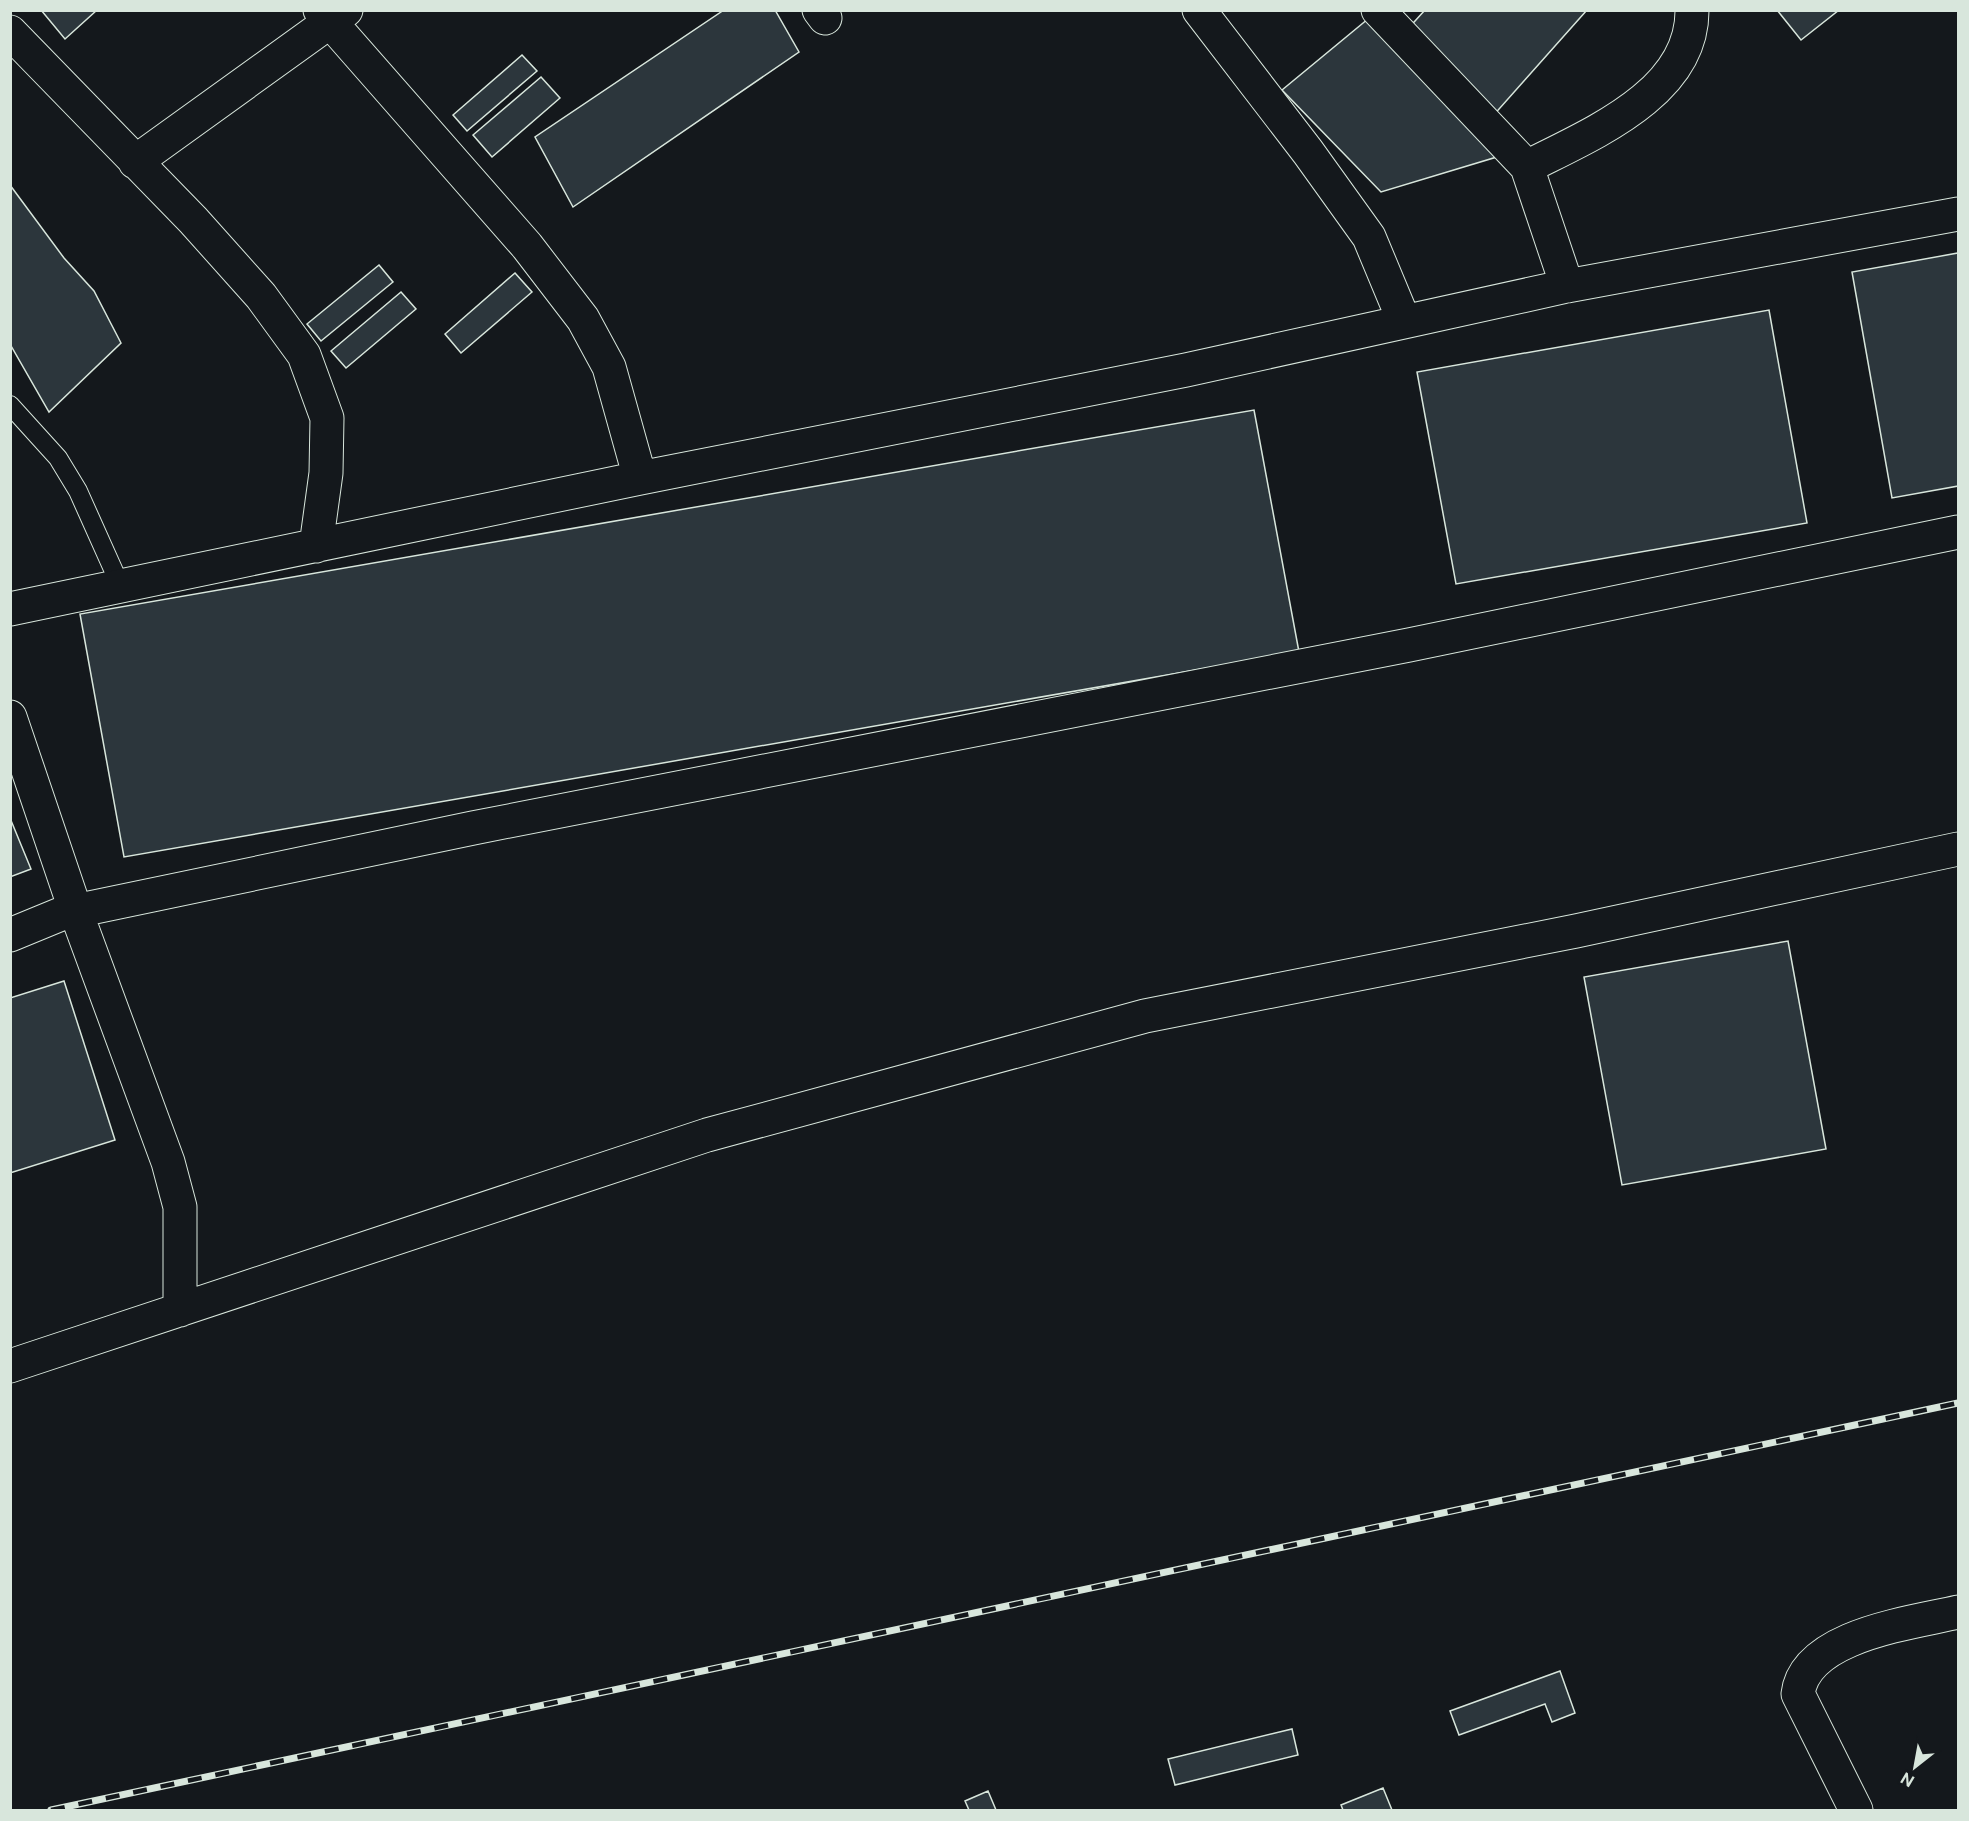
<svg xmlns="http://www.w3.org/2000/svg" width="1969" height="1821" viewBox="0 0 1969 1821" font-family="'Public Sans',sans-serif">
  <style>
    .building { fill: #2c363c; stroke: #d8e6dc; stroke-width: 1.5 }
    .lines { fill: none; stroke-linecap: round; stroke-linejoin: round }
    .lane-casing { stroke: #d8e6dc; stroke-width: 20 }
    .street-casing { stroke: #d8e6dc; stroke-width: 35 }
    .lane { stroke: #14181c; stroke-width: 18 }
    .street { stroke: #14181c; stroke-width: 33 }
    .rail-casing { stroke: #d8e6dc; stroke-width: 7 }
    .rail { stroke: #14181c; stroke-width: 4.5; stroke-dasharray: 14; stroke-linecap: butt }
  </style>
  <rect width="100%" height="100%" fill="#14181c"/>
  <!-- building -->
  <path class="building" d="M 41,10 L 97,10 L 65,39 Z
    M 724,10 L 775,10 L 799,52 L 573,207 L 535,137 Z
    M 1425,10 L 1587,10 L 1492,117 L 1405,32 Z
    M 1777,10 L 1839,10 L 1801,40 Z
    M 1374,14 L 1500,156 L 1381,192 L 1282,90 Z
    M 522,55 L 537,71 L 467,131 L 453,115 Z
    M 541,77 L 560,98 L 492,157 L 473,135 Z
    M 10,185 L 64,258 L 94,291 L 121,343 L 49,412 L 10,344 Z
    M 1958,253 L 1958,486 L 1892,498 L 1852,272 Z
    M 379,265 L 393,282 L 321,341 L 307,324 Z
    M 515,273 L 532,292 L 461,353 L 445,334 Z
    M 401,292 L 416,309 L 346,368 L 331,351 Z
    M 1769,310 L 1807,523 L 1456,584 L 1417,372 Z
    M 1254,410 L 1299,652 L 124,857 L 80,614 Z
    M 10,818 L 31,869 L 10,877 Z
    M 1788,941 L 1826,1149 L 1622,1185 L 1584,977 Z
    M 64,981 L 115,1140 L 10,1173 L 10,998 Z
    M 1560,1671 L 1575,1713 L 1552,1722 L 1545,1704 L 1459,1735 L 1450,1711 Z
    M 1292,1729 L 1298,1755 L 1175,1785 L 1168,1759 Z
    M 1383,1788 L 1392,1810 L 1343,1810 L 1341,1805 Z
    M 988,1791 L 996,1810 L 969,1810 L 965,1801 Z"/>
  <g class="lines">
    <!-- lane casing -->
    <g class="lane-casing">
      <path id="lane" d="M 10,405 L 58,458 L 78,491 L 121,587"/>
    </g>
    <!-- street casing -->
    <g class="street-casing">
      <path id="street" d="M 320,10 L 527,246 L 583,319 L 609,367 L 640,478
        M 819,10 L 825,18
        M 1199,10 L 1308,152 L 1369,237 L 1404,321
        M 1378,10 L 1527,167 L 1567,286
        M 10,32 L 193,220 L 261,296 L 304,355 L 327,418 L 326,473 L 316,546
        M 135,162 L 346,10
        M 1527,167 C 1589,135 1693,94 1692,10
        M 10,609 L 640,478 L 1186,370 L 1567,286 L 1958,214
        M 10,717 L 76,912 L 168,1162 L 180,1207 L 180,1310
        M 10,935 L 61,914 L 473,828 L 1409,645 L 1958,532
        M 10,1366 L 707,1135 L 1145,1016 L 1576,931 L 1958,849
        M 1856,1810 L 1798,1694 C 1805,1635 1912,1623 1958,1612"/>
    </g>
    <!-- lane -->
    <use href="#lane" class="lane"/>
    <!-- street -->
    <use href="#street" class="street"/>
    <!-- rail casing -->
    <g class="rail-casing">
      <path id="rail" d="M 51,1810 L 1958,1403"/>
    </g>
    <!-- rail -->
    <use href="#rail" class="rail"/>
  </g>
  <!-- border -->
  <rect width="1969" height="1821" fill="none" stroke="#d8e6dc" stroke-width="24"/>
  <!-- north arrow -->
  <g transform="translate(1915 1767) rotate(211)" stroke="#14181c" stroke-width="4.5" paint-order="stroke">
  <path d="M0-4.5L10 22L0 15L-10 22Z" fill="#d8e6dc"/>
  <text y="-9" font-size="16" font-weight="bold" text-anchor="middle" fill="#d8e6dc">N</text>
  </g>
</svg>
